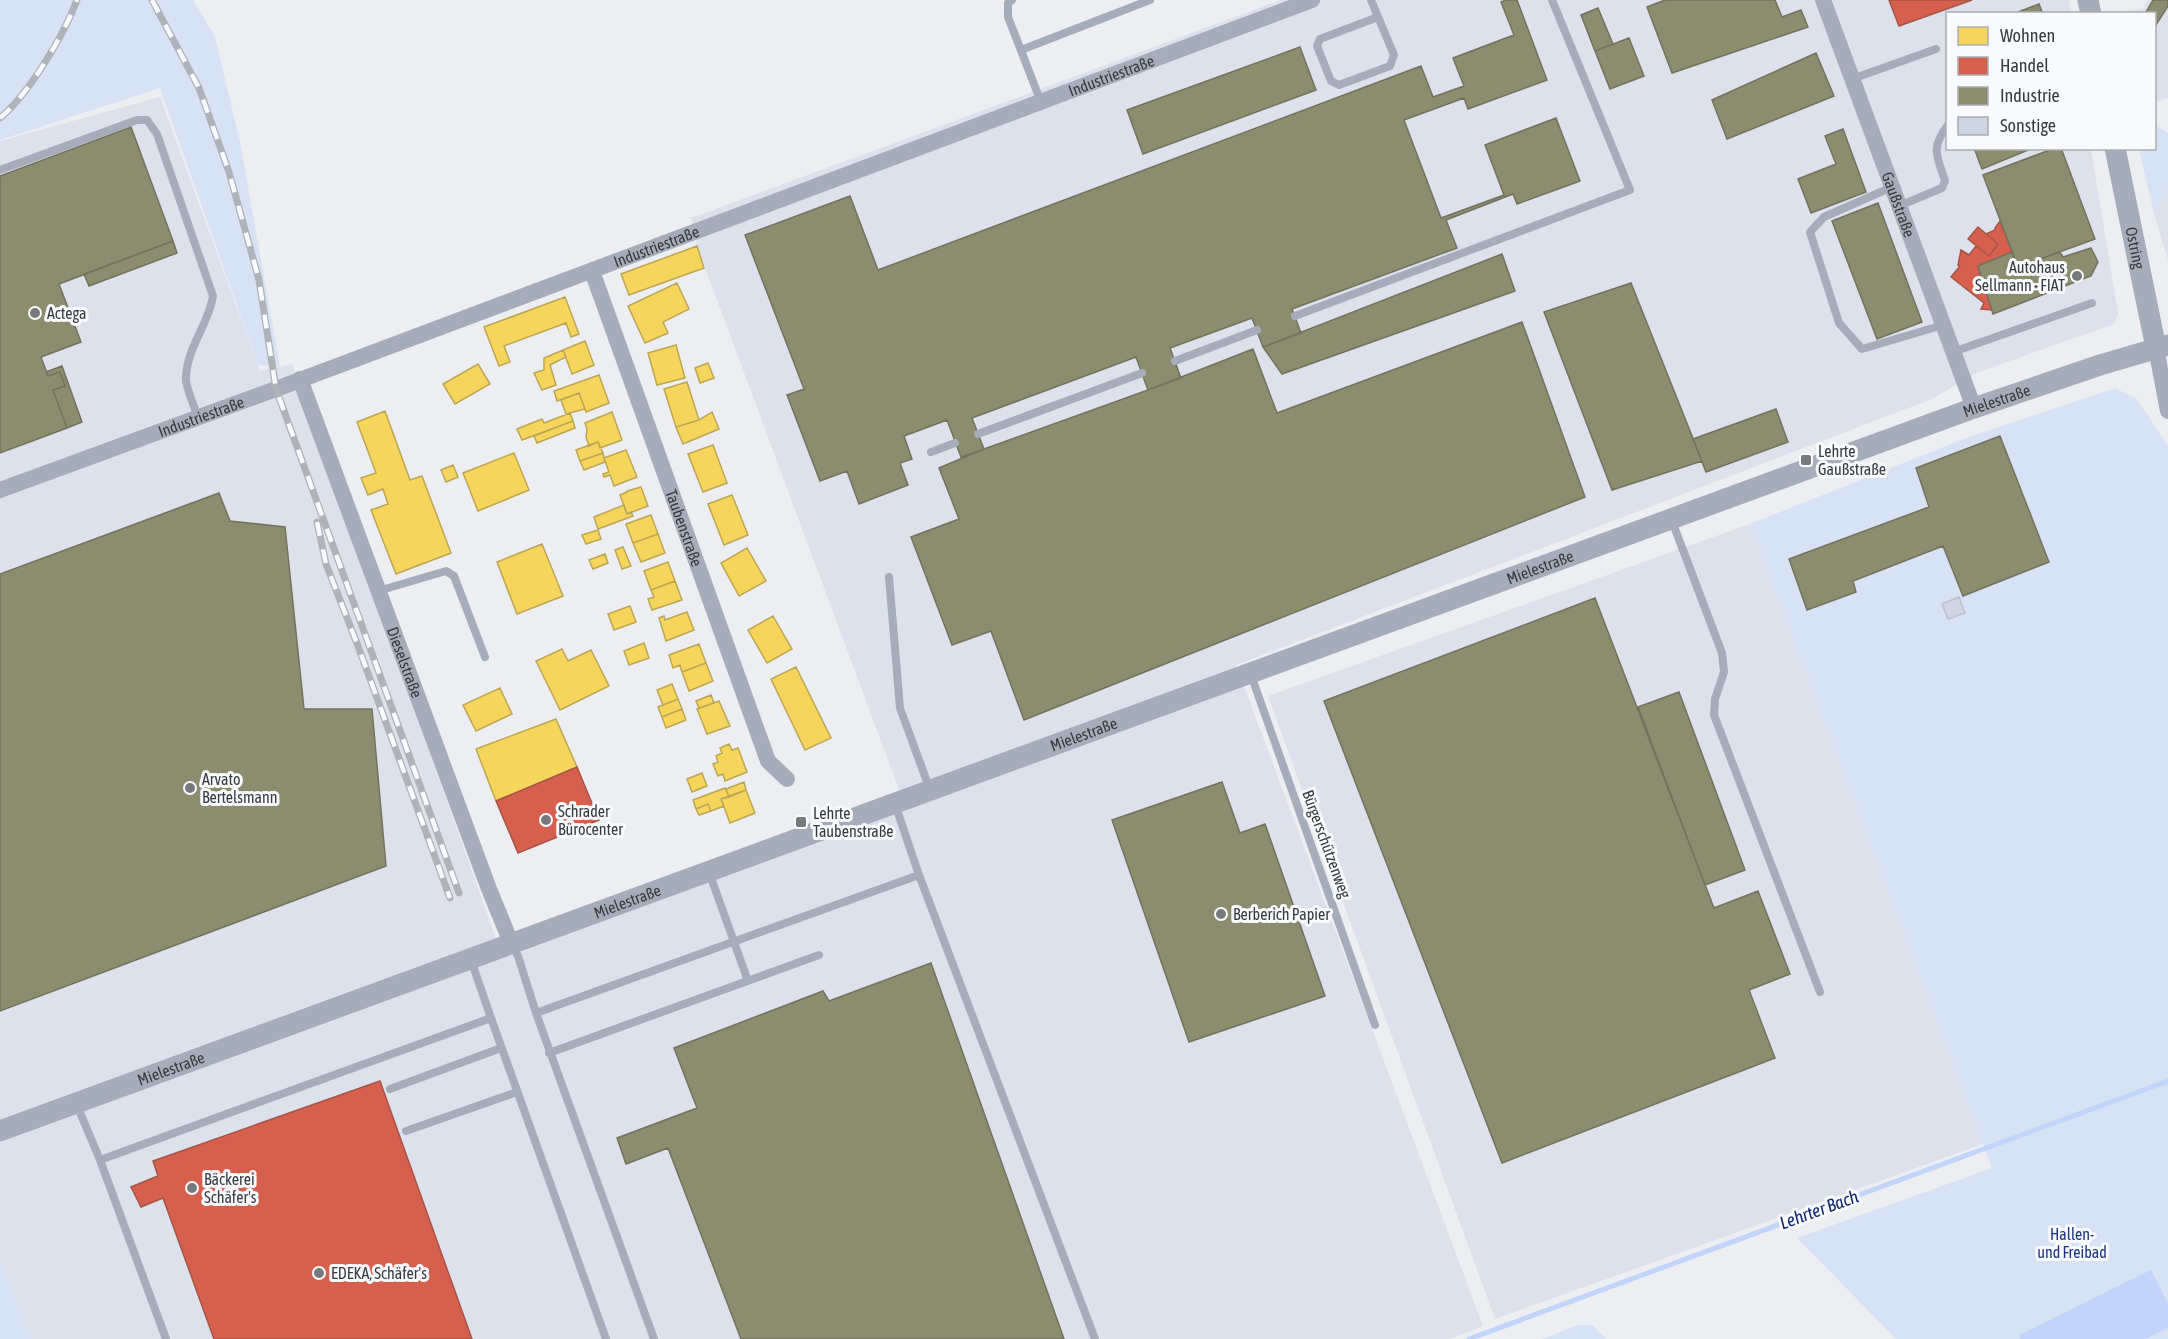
<svg xmlns="http://www.w3.org/2000/svg" width="2168" height="1339" viewBox="0 0 2168 1339" font-family="'Asap Condensed',sans-serif">
  <style>
    .built { fill: #dce1ec }
    .green { fill: #d8e2f5 }
    .water { fill: #c2d4fa }
    .homes { fill: #f6d55c; stroke: #bda653; stroke-width: 1.5 }
    .shops { fill: #d6604d; stroke: #a75548; stroke-width: 1.5 }
    .industry { fill: #8c8c6e; stroke: #73735f; stroke-width: 1.5 }
    .lines { fill: none; stroke-linecap: round; stroke-linejoin: round }
    .stream { stroke: #c2d4fa; stroke-width: 5 }
    .building { fill: #ced5e3; stroke: #bfc1c5; stroke-width: 1.5 }
    .service { stroke: #a5adbb; stroke-width: 8 }
    .minor { stroke: #a5adbb; stroke-width: 16 }
    .tertiary { stroke: #a5adbb; stroke-width: 21 }
    .rail-casing { stroke: #aeb2b9; stroke-width: 7 }
    .rail { stroke: #f8fafe; stroke-width: 4.5; stroke-dasharray: 14; stroke-linecap: butt }
    .poi-dot { fill: #77797c; stroke: #f8fafe; stroke-width: 2 }
    .labels { text-anchor: middle; stroke-width: 6; stroke-linejoin: round; paint-order: stroke }
    .street-label { font-size: 16px; fill: #383a3d; stroke: #f8fafe }
    .poi-label { font-size: 16px; fill: #383a3d; stroke: #f8fafe; text-anchor: start }
    .park-label { font-size: 16px; fill: #1a357d; stroke: #f8fafe }
    .water-label { font-size: 18px; font-style: italic; fill: #0d256c; stroke: #f8fafe }
  </style>
  <rect width="100%" height="100%" fill="#eceef2"/>
  <!-- built -->
  <path class="built" d="M 1281,0 L 2069,0 L 2071,13 L 1948,14 L 1948,148 L 2091,149 L 2118,314 L 2114,324 L 1976,373 L 1932,399 L 1236,665 L 1483,1326 L 1450,1339 L 30,1339 L 0,1260 L 0,141 L 160,97 L 260,371 L 292,364 L 496,939 L 901,795 L 697,246 L 691,218 Z
    M 2148,0 L 2168,0 L 2168,98 L 2155,102 L 2154,14 L 2125,13 L 2124,11 L 2143,9 Z
    M 2168,190 L 2168,260 L 2154,214 Z
    M 1750,524 L 1983,1144 L 1495,1319 L 1268,696 Z"/>
  <!-- green -->
  <path class="green" d="M 0,0 L 193,0 L 215,37 L 240,142 L 280,366 L 258,365 L 160,88 L 0,140 Z
    M 2155,125 L 2168,133 L 2168,190 L 2154,214 L 2139,149 L 2154,148 Z
    M 2115,388 L 2137,399 L 2168,446 L 2168,1339 L 1896,1339 L 1797,1238 L 1992,1168 L 1750,524 L 1971,436 Z
    M 0,1260 L 31,1339 L 0,1339 Z
    M 1578,1325 L 1593,1325 L 1606,1339 L 1542,1339 Z"/>
  <!-- water -->
  <path class="water" d="M 2151,1270 L 2168,1303 L 2168,1328 L 2145,1339 L 2020,1339 L 2019,1335 Z"/>
  <!-- homes -->
  <path class="homes" d="M 697,246 L 704,268 L 629,295 L 621,274 Z
    M 677,283 L 689,309 L 663,322 L 668,333 L 645,343 L 628,306 Z
    M 565,297 L 579,334 L 571,337 L 566,323 L 504,346 L 510,362 L 499,366 L 484,327 Z
    M 585,341 L 594,365 L 572,374 L 563,350 Z
    M 676,345 L 685,378 L 657,385 L 648,353 Z
    M 563,350 L 566,357 L 550,365 L 556,385 L 542,390 L 534,373 L 544,370 L 544,358 Z
    M 708,363 L 714,378 L 700,383 L 695,368 Z
    M 478,364 L 490,384 L 455,404 L 443,384 Z
    M 599,375 L 609,403 L 586,412 L 579,393 L 557,401 L 554,391 Z
    M 687,382 L 699,420 L 676,427 L 664,389 Z
    M 579,393 L 585,409 L 566,414 L 561,400 Z
    M 385,411 L 410,480 L 422,476 L 451,553 L 396,574 L 371,510 L 388,504 L 383,489 L 368,495 L 361,478 L 376,473 L 357,422 Z
    M 612,412 L 622,440 L 600,448 L 598,442 L 589,446 L 586,437 L 587,429 L 585,423 Z
    M 712,412 L 719,429 L 683,444 L 676,427 L 699,420 Z
    M 570,413 L 573,421 L 522,440 L 517,429 L 542,419 L 544,423 Z
    M 573,421 L 575,428 L 537,443 L 534,436 Z
    M 598,442 L 603,453 L 580,461 L 576,450 Z
    M 713,445 L 727,483 L 703,492 L 688,454 Z
    M 626,450 L 637,477 L 614,486 L 610,475 L 604,477 L 603,474 L 609,472 L 604,458 Z
    M 514,453 L 529,490 L 478,511 L 463,473 Z
    M 603,453 L 605,462 L 584,470 L 580,461 Z
    M 453,465 L 458,477 L 446,482 L 441,470 Z
    M 641,487 L 648,506 L 627,514 L 620,495 L 627,492 L 627,491 Z
    M 732,495 L 748,535 L 724,545 L 708,504 Z
    M 624,505 L 627,514 L 631,512 L 633,516 L 598,529 L 594,517 Z
    M 651,515 L 658,534 L 633,543 L 626,524 Z
    M 598,530 L 601,539 L 586,544 L 582,535 Z
    M 658,534 L 665,553 L 641,562 L 633,543 Z
    M 542,544 L 563,596 L 517,614 L 497,562 Z
    M 623,547 L 631,566 L 622,569 L 615,550 Z
    M 747,548 L 766,581 L 739,596 L 721,563 Z
    M 605,554 L 608,563 L 593,569 L 589,560 Z
    M 668,562 L 675,581 L 651,590 L 644,571 Z
    M 675,581 L 682,600 L 652,610 L 648,599 L 654,597 L 651,590 Z
    M 630,606 L 636,622 L 614,630 L 608,614 Z
    M 687,612 L 694,630 L 666,641 L 659,618 L 664,616 L 665,620 Z
    M 773,616 L 792,649 L 767,663 L 748,630 Z
    M 644,643 L 649,658 L 629,665 L 624,651 Z
    M 699,644 L 706,663 L 682,672 L 680,665 L 673,668 L 669,655 Z
    M 562,649 L 568,661 L 591,650 L 609,686 L 560,710 L 536,661 Z
    M 706,663 L 713,681 L 689,691 L 682,672 Z
    M 796,667 L 831,738 L 805,750 L 771,679 Z
    M 672,684 L 678,699 L 663,705 L 657,690 Z
    M 500,688 L 512,714 L 476,731 L 463,705 Z
    M 711,695 L 714,703 L 699,708 L 696,701 Z
    M 678,699 L 682,709 L 662,717 L 658,707 Z
    M 719,701 L 730,726 L 707,734 L 697,709 Z
    M 682,709 L 686,720 L 666,728 L 662,717 Z
    M 556,719 L 577,767 L 496,801 L 476,749 Z
    M 729,744 L 732,750 L 738,748 L 747,772 L 725,781 L 723,774 L 718,776 L 713,764 L 718,762 L 716,756 L 722,753 L 720,748 Z
    M 702,773 L 707,786 L 692,792 L 687,779 Z
    M 744,782 L 746,790 L 729,797 L 726,789 Z
    M 725,788 L 729,797 L 721,799 L 724,806 L 711,811 L 708,804 L 696,809 L 693,800 Z
    M 746,790 L 755,813 L 730,823 L 721,799 Z
    M 708,804 L 711,811 L 699,815 L 696,809 Z"/>
  <!-- shops -->
  <path class="shops" d="M 1889,0 L 1972,0 L 1899,26 Z
    M 2000,221 L 2012,252 L 1978,266 L 1992,310 L 1981,309 L 1984,303 L 1951,277 L 1960,266 L 1958,265 L 1961,250 L 1969,255 L 1976,246 L 1989,256 L 1998,244 L 1986,234 L 1995,230 L 1995,228 Z
    M 1978,227 L 1998,244 L 1989,256 L 1968,239 Z
    M 577,767 L 599,820 L 518,853 L 496,801 Z
    M 380,1081 L 472,1339 L 214,1339 L 163,1198 L 141,1207 L 131,1187 L 158,1176 L 153,1161 Z"/>
  <!-- industry -->
  <path class="industry" d="M 1506,0 L 1517,0 L 1547,80 L 1468,109 L 1464,98 L 1404,120 L 1441,218 L 1504,195 L 1485,145 L 1556,118 L 1580,181 L 1517,204 L 1513,194 L 1446,220 L 1457,248 L 1292,309 L 1301,333 L 1263,347 L 1252,318 L 1170,348 L 1181,378 L 1148,390 L 1136,357 L 972,418 L 984,449 L 961,457 L 947,420 L 904,436 L 912,459 L 900,463 L 908,485 L 859,504 L 847,471 L 820,481 L 787,395 L 804,389 L 745,235 L 850,196 L 878,270 L 1421,66 L 1433,97 L 1464,86 L 1453,58 L 1514,35 L 1501,2 Z
    M 1665,0 L 1775,0 L 1782,17 L 1801,10 L 1808,27 L 1672,73 L 1647,7 Z
    M 2153,0 L 2168,0 L 2168,6 L 2154,28 L 2154,14 L 2145,14 Z
    M 2039,4 L 2043,14 L 2013,14 Z
    M 1598,8 L 1613,44 L 1595,51 L 1581,15 Z
    M 1629,38 L 1644,76 L 1610,89 L 1595,51 Z
    M 1300,47 L 1316,90 L 1143,154 L 1127,110 Z
    M 1816,53 L 1834,96 L 1727,139 L 1712,100 Z
    M 131,127 L 173,241 L 59,284 L 81,342 L 41,357 L 48,376 L 60,372 L 65,386 L 53,390 L 67,428 L 0,453 L 0,176 Z
    M 1843,129 L 1866,192 L 1811,213 L 1798,179 L 1836,164 L 1825,136 Z
    M 1974,148 L 2033,148 L 1982,169 Z
    M 2055,148 L 2061,148 L 2095,239 L 2018,267 L 1983,175 Z
    M 1878,203 L 1922,322 L 1877,339 L 1832,221 Z
    M 173,241 L 177,253 L 89,286 L 84,274 Z
    M 2091,248 L 2098,262 L 2091,276 L 1993,314 L 1978,266 L 2012,252 L 2018,267 L 2060,252 L 2063,257 Z
    M 1502,254 L 1515,291 L 1282,374 L 1263,347 Z
    M 1631,283 L 1702,461 L 1612,490 L 1544,312 Z
    M 1522,322 L 1585,497 L 1024,720 L 991,631 L 952,645 L 911,537 L 959,519 L 939,468 L 984,449 L 1148,390 L 1253,349 L 1277,413 Z
    M 62,366 L 82,422 L 67,428 L 53,390 L 65,386 L 60,372 L 48,376 L 46,372 Z
    M 1776,409 L 1788,442 L 1706,472 L 1693,439 Z
    M 2000,436 L 2049,562 L 1963,596 L 1943,546 L 1853,581 L 1856,592 L 1807,610 L 1789,559 L 1929,507 L 1916,468 Z
    M 219,493 L 230,521 L 285,527 L 304,709 L 372,709 L 386,866 L 0,1011 L 0,574 Z
    M 1595,598 L 1714,908 L 1758,891 L 1790,974 L 1749,990 L 1775,1058 L 1502,1163 L 1324,701 Z
    M 1679,692 L 1745,870 L 1705,885 L 1638,707 Z
    M 1222,782 L 1240,833 L 1265,824 L 1325,996 L 1189,1042 L 1112,820 Z
    M 931,963 L 1064,1339 L 741,1339 L 668,1148 L 626,1164 L 617,1138 L 697,1108 L 674,1048 L 823,991 L 829,1001 Z"/>
  <g class="lines">
    <!-- stream -->
    <path class="stream" d="M 1469,1339 L 2168,1081"/>
  </g>
  <!-- building -->
  <path class="building" d="M 1959,597 L 1965,613 L 1948,619 L 1942,604 Z"/>
  <g class="lines">
    <!-- service -->
    <path class="service" d="M 1012,0 L 1008,3 L 1008,17 L 1041,102
      M 1371,0 L 1394,55 L 1390,66 L 1339,85 L 1331,81 L 1317,46 L 1320,39 L 1378,17
      M 1021,50 L 1150,0
      M 1852,79 L 1936,49
      M 0,170 L 137,120 L 147,120 L 157,134 L 213,296 C 209,324 187,347 186,377 C 185,387 195,407 198,418
      M 1892,187 L 1824,217 L 1810,232 L 1839,323 L 1862,349 L 1943,325
      M 1899,206 L 1942,188 L 1945,181 C 1937,156 1930,148 1948,125
      M 1295,316 L 1630,190 L 1552,0
      M 1953,352 L 2092,303
      M 1175,361 L 1257,330
      M 978,434 L 1142,373
      M 931,452 L 955,443
      M 1672,521 L 1722,653 L 1724,672 L 1715,699 L 1714,715 L 1820,992
      M 889,577 L 900,708 L 930,790
      M 378,591 L 446,571 L 454,576 L 485,657
      M 1251,675 L 1375,1025
      M 709,872 L 748,981
      M 919,875 L 1095,1339
      M 512,945 L 518,956 L 536,1013 L 919,875 L 895,804
      M 536,1013 L 654,1339
      M 491,1018 L 606,1339
      M 549,1053 L 819,955
      M 390,1089 L 501,1048
      M 76,1103 L 100,1160 L 491,1018 L 471,960
      M 406,1131 L 517,1092
      M 100,1160 L 166,1339"/>
    <!-- minor -->
    <g class="minor">
      <path id="s1" d="M 1823,0 L 1974,408"/>
      <path id="s2" d="M 592,271 L 768,761 L 787,779"/>
      <path d="M 2156,348 L 2168,411"/>
      <path id="s3" d="M 300,379 L 489,889 L 512,945"/>
      <path id="s4" d="M 0,490 L 276,389 L 1312,0"/>
    </g>
    <!-- tertiary -->
    <g class="tertiary">
      <path d="M 2088,0 L 2091,14"/>
      <path id="s5" d="M 2115,148 L 2156,348"/>
      <path id="s6" d="M 0,1131 L 1974,408 L 2100,365 L 2168,345"/>
    </g>
    <!-- rail casing -->
    <g class="rail-casing">
      <path id="rail" d="M 152,0 L 199,88 L 229,172 L 259,280 L 276,389 L 459,893
        M 0,118 C 29,94 64,35 77,0
        M 317,522 L 326,564 L 358,646 L 450,898"/>
    </g>
    <!-- rail -->
    <use href="#rail" class="rail"/>
  </g>
  <!-- markers -->
  <g class="poi-dot">
    <circle cx="2077" cy="276" r="6"/>
    <circle cx="35" cy="313" r="6"/>
    <rect x="1800" y="454" width="12" height="12" rx="3"/>
    <circle cx="190" cy="788" r="6"/>
    <circle cx="546" cy="820" r="6"/>
    <rect x="795" y="816" width="12" height="12" rx="3"/>
    <circle cx="1221" cy="914" r="6"/>
    <circle cx="192" cy="1188" r="6"/>
    <circle cx="319" cy="1273" r="6"/>
  </g>
  <g class="labels">
    <!-- street labels -->
    <g class="street-label">
      <text dy="6" stroke="none"><textPath href="#s4" startOffset="1186">Industriestraße</textPath></text>
      <text dy="6" stroke="none"><textPath href="#s1" startOffset="218">Gaußstraße</textPath></text>
      <text dy="6" stroke="none"><textPath href="#s4" startOffset="700">Industriestraße</textPath></text>
      <text dy="6" stroke="none"><textPath href="#s5" startOffset="102">Ostring</textPath></text>
      <text dy="6" stroke="none"><textPath href="#s6" startOffset="2126">Mielestraße</textPath></text>
      <text dy="6" stroke="none"><textPath href="#s4" startOffset="214">Industriestraße</textPath></text>
      <text dy="6" stroke="none"><textPath href="#s2" startOffset="273">Taubenstraße</textPath></text>
      <text dy="6" stroke="none"><textPath href="#s6" startOffset="1640">Mielestraße</textPath></text>
      <text dy="6" stroke="none"><textPath href="#s3" startOffset="302">Dieselstraße</textPath></text>
      <text dy="6" stroke="none"><textPath href="#s6" startOffset="1154">Mielestraße</textPath></text>
      <text transform="translate(1327 844) rotate(70)" y="6">Bürgerschützenweg</text>
      <text dy="6" stroke="none"><textPath href="#s6" startOffset="668">Mielestraße</textPath></text>
      <text dy="6" stroke="none"><textPath href="#s6" startOffset="182">Mielestraße</textPath></text>
    </g>
    <!-- poi labels -->
    <g class="poi-label">
      <text x="2065" y="273" text-anchor="end">Autohaus<tspan x="2065" dy="18">Sellmann - FIAT</tspan></text>
      <text x="47" y="319">Actega</text>
      <text x="1818" y="457">Lehrte<tspan x="1818" dy="18">Gaußstraße</tspan></text>
      <text x="202" y="785">Arvato<tspan x="202" dy="18">Bertelsmann</tspan></text>
      <text x="558" y="817">Schrader<tspan x="558" dy="18">Bürocenter</tspan></text>
      <text x="813" y="819">Lehrte<tspan x="813" dy="18">Taubenstraße</tspan></text>
      <text x="1233" y="920">Berberich Papier</text>
      <text x="204" y="1185">Bäckerei<tspan x="204" dy="18">Schäfer's</tspan></text>
      <text x="331" y="1279">EDEKA, Schäfer's</text>
    </g>
    <!-- park labels -->
    <g class="park-label">
      <text x="2072" y="1240">Hallen-<tspan x="2072" dy="18">und Freibad</tspan></text>
    </g>
    <!-- water labels -->
    <g class="water-label">
      <text transform="translate(1819 1210) rotate(-20)" y="6">Lehrter Bach</text>
    </g>
  </g>
  <!-- legend -->
  <rect x="1946" y="12" width="210" height="138" fill="#f8fafe" stroke="#abadb1" stroke-width="1.5"/>
  <rect x="1958" y="27" width="30" height="18" fill="#f6d55c" stroke="#abadb1" stroke-width="1.5"/>
  <text x="2000" y="42" font-size="18" fill="#383a3d">Wohnen</text>
  <rect x="1958" y="57" width="30" height="18" fill="#d6604d" stroke="#abadb1" stroke-width="1.5"/>
  <text x="2000" y="72" font-size="18" fill="#383a3d">Handel</text>
  <rect x="1958" y="87" width="30" height="18" fill="#8c8c6e" stroke="#abadb1" stroke-width="1.5"/>
  <text x="2000" y="102" font-size="18" fill="#383a3d">Industrie</text>
  <rect x="1958" y="117" width="30" height="18" fill="#ced5e3" stroke="#abadb1" stroke-width="1.5"/>
  <text x="2000" y="132" font-size="18" fill="#383a3d">Sonstige</text>
</svg>
